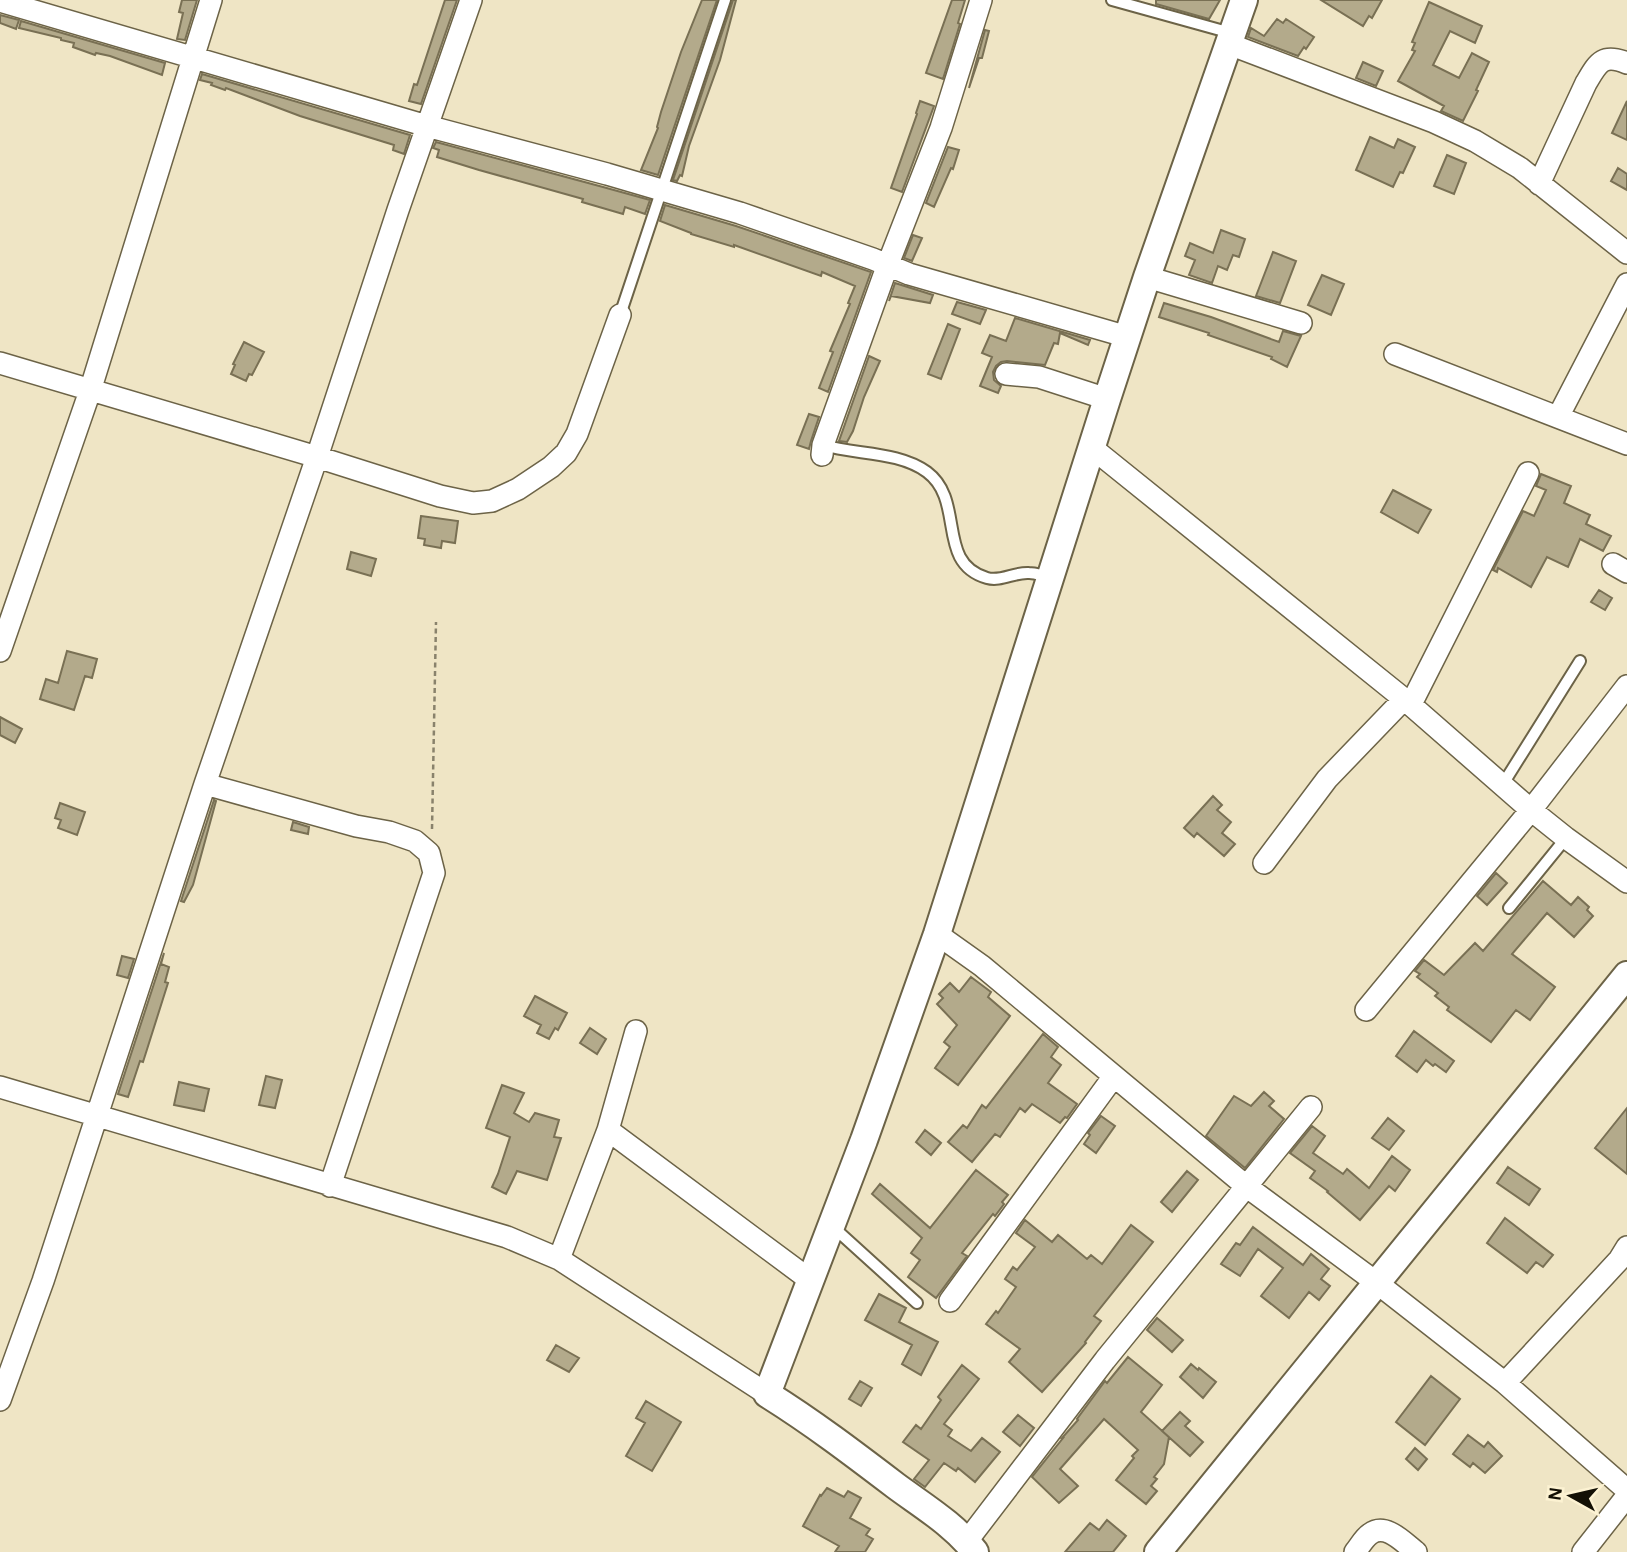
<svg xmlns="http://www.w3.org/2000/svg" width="1627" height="1552" viewBox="0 0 1627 1552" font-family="'Alegreya Sans',sans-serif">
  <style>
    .building { fill: #b3aa8b; stroke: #797054; stroke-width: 2 }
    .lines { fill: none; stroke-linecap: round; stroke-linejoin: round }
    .service-casing { stroke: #6c6347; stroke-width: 14 }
    .minor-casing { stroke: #6c6347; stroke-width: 24 }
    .tertiary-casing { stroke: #6c6347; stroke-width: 30 }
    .path { stroke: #89826c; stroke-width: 2.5; stroke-dasharray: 5 3.5; stroke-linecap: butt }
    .service { stroke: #fff; stroke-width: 10 }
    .minor { stroke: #fff; stroke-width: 21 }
    .tertiary { stroke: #fff; stroke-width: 26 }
  </style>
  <rect width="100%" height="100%" fill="#efe5c5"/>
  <!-- building -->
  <path class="building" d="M 182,0 L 197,0 L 185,40 L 177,39 L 183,13 L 179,12 Z
    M 445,0 L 457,0 L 421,104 L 409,101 L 414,84 L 417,85 Z
    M 702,0 L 717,0 L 658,175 L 641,170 L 658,128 L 657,127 L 661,112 L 681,52 Z
    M 733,0 L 736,0 L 720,60 L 689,146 L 682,176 L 680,175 L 677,181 L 673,180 Z
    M 952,0 L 965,0 L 958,23 L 960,24 L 943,79 L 926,73 Z
    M 1156,0 L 1220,0 L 1209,19 L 1156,4 Z
    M 1321,0 L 1382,0 L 1372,18 L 1369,16 L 1363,26 Z
    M 1429,2 L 1482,26 L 1475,43 L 1450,31 L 1433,65 L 1459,78 L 1472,53 L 1489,62 L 1476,90 L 1478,91 L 1463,121 L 1441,111 L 1444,106 L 1398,81 L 1415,51 L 1412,50 L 1415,43 L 1412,42 Z
    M 0,15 L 19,20 L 16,29 L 0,23 Z
    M 1277,19 L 1283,23 L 1286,19 L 1314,37 L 1306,49 L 1304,47 L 1298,56 L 1248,37 L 1251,28 L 1264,36 Z
    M 21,21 L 165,63 L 162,75 L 110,56 L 96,53 L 95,55 L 73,47 L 74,43 L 61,40 L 61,38 L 19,28 Z
    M 985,30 L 989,31 L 982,58 L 979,58 L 969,88 Z
    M 1363,62 L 1383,71 L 1376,86 L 1356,78 Z
    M 202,74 L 410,135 L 404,154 L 393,150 L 394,145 L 300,116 L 226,88 L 225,90 L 211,85 L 212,83 L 200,80 Z
    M 920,101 L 934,106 L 902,192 L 891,188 L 917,114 L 916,113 Z
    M 1627,101 L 1627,140 L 1612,133 Z
    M 1370,137 L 1394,148 L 1398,139 L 1415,147 L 1403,173 L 1400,172 L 1393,187 L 1356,170 Z
    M 436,142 L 603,187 L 650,200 L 645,214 L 625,207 L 623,214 L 582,202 L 583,199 L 479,170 L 437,157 L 439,150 L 433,148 Z
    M 948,147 L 959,150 L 953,169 L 951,168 L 934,207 L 926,203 Z
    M 1447,155 L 1466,163 L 1454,194 L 1434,186 Z
    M 1618,168 L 1627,174 L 1627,190 L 1611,181 Z
    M 665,205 L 736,226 L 871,272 L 828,392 L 819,388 L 833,352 L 830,351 L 850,304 L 848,303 L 855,286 L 822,272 L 821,276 L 734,245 L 734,247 L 691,234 L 691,233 L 660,221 Z
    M 1221,230 L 1245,239 L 1239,257 L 1233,255 L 1227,270 L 1218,266 L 1212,283 L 1189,275 L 1195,260 L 1185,256 L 1190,243 L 1213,253 Z
    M 913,235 L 922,238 L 912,261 L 904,258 Z
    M 1273,252 L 1296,261 L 1280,303 L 1256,296 Z
    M 1322,275 L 1344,284 L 1331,315 L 1308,305 Z
    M 895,283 L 933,295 L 930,303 L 891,296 L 889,301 Z
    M 957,302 L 986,310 L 980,324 L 952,314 Z
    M 1164,303 L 1211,317 L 1279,342 L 1283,331 L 1301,336 L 1287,367 L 1271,359 L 1272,357 L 1208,335 L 1209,333 L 1159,317 Z
    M 1015,318 L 1090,340 L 1088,345 L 1060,333 L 1058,344 L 1054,343 L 1045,365 L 1007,361 L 1001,362 L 996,366 L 993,372 L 994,380 L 1001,386 L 998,393 L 980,386 L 992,357 L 982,353 L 990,335 L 1006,341 Z
    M 948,324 L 960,329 L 941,379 L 928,374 Z
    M 244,342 L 264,352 L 252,375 L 249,374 L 246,381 L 231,374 L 235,365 L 233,364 Z
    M 869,356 L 880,361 L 864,397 L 853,431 L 847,442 L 839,441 Z
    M 809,414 L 819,417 L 811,441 L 809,449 L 797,445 Z
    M 1541,474 L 1571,486 L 1564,503 L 1590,515 L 1586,524 L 1611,536 L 1603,551 L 1580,539 L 1568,567 L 1547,557 L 1531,587 L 1498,568 L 1497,572 L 1493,570 L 1523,511 L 1534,516 L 1546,490 L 1536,486 Z
    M 1393,490 L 1431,510 L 1418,533 L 1381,512 Z
    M 421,516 L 458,521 L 455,543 L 442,541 L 441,548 L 424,545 L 425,539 L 418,538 Z
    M 351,552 L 376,559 L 371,576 L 347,569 Z
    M 1599,590 L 1612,598 L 1605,610 L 1591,602 Z
    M 67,651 L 97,659 L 92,678 L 85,676 L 74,710 L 40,699 L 46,679 L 58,683 Z
    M 0,717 L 22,729 L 15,743 L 0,735 Z
    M 1213,796 L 1222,805 L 1217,810 L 1231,822 L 1222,833 L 1235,844 L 1224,856 L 1197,833 L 1194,837 L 1184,828 Z
    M 214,800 L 216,801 L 193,885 L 184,902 L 181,901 Z
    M 60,803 L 85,812 L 77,835 L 58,828 L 61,820 L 55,818 Z
    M 293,822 L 309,827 L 308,834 L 291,830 Z
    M 1496,873 L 1507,883 L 1487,905 L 1477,896 Z
    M 1543,881 L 1571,905 L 1578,897 L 1589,907 L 1587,910 L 1593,916 L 1574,937 L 1547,913 L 1512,954 L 1555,987 L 1530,1020 L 1516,1010 L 1491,1042 L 1447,1010 L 1449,1007 L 1435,996 L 1438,993 L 1417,977 L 1420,974 L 1415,971 L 1424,960 L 1444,975 L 1475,943 L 1483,951 Z
    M 164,953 L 161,964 L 169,967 L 165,982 L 168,983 L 143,1062 L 140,1061 L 128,1097 L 118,1094 Z
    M 122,956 L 134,959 L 128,978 L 117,975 Z
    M 971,977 L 991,992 L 988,997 L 1010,1016 L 958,1085 L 935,1068 L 950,1047 L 944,1042 L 957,1025 L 937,1004 L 943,998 L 939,994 L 950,983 L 959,992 Z
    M 535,996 L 567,1013 L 558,1030 L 555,1028 L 549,1039 L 537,1033 L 541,1025 L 524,1016 Z
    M 590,1028 L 606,1039 L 597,1054 L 580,1043 Z
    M 1414,1031 L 1454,1061 L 1446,1072 L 1435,1064 L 1433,1066 L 1426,1060 L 1417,1072 L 1396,1056 Z
    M 1043,1034 L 1058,1047 L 1051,1057 L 1061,1065 L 1048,1083 L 1077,1104 L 1067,1118 L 1065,1117 L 1060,1123 L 1032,1104 L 1025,1112 L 1020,1108 L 1000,1137 L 995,1134 L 972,1162 L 948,1142 L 963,1125 L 967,1128 L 982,1105 L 986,1108 Z
    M 266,1076 L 282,1080 L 275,1108 L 259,1105 Z
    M 179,1082 L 209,1089 L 204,1111 L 174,1105 Z
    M 502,1085 L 524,1093 L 514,1113 L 529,1122 L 535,1113 L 559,1120 L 554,1137 L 561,1138 L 547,1180 L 517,1171 L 506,1194 L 492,1187 L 498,1174 L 510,1137 L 486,1128 Z
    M 1264,1092 L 1274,1101 L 1269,1106 L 1284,1119 L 1245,1168 L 1206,1136 L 1234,1096 L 1251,1106 Z
    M 1627,1108 L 1627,1174 L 1595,1148 Z
    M 1101,1116 L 1115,1126 L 1096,1153 L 1084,1144 L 1090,1135 L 1088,1133 Z
    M 1388,1118 L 1404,1131 L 1389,1150 L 1372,1138 Z
    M 1312,1126 L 1325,1136 L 1313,1153 L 1343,1174 L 1347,1169 L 1369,1188 L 1392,1156 L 1410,1170 L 1395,1191 L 1389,1186 L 1360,1220 L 1327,1192 L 1328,1191 L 1310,1178 L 1315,1171 L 1290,1153 Z
    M 925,1130 L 941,1143 L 931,1155 L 916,1142 Z
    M 1508,1167 L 1540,1189 L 1529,1205 L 1497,1183 Z
    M 976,1170 L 1008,1195 L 1002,1202 L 1004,1204 L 995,1216 L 993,1214 L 962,1253 L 967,1256 L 936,1298 L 908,1277 L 920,1260 L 911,1253 L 922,1238 L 872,1194 L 880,1184 L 930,1228 Z
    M 1187,1171 L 1198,1180 L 1172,1212 L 1161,1202 Z
    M 1505,1218 L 1553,1255 L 1543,1267 L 1536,1262 L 1527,1273 L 1487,1243 Z
    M 1025,1220 L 1052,1242 L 1058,1235 L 1087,1259 L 1091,1255 L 1102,1264 L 1131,1225 L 1153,1242 L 1094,1316 L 1101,1321 L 1085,1342 L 1086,1343 L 1042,1392 L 1009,1362 L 1020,1349 L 986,1324 L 996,1311 L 998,1313 L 1016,1287 L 1005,1279 L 1013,1267 L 1017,1270 L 1035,1247 L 1016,1233 Z
    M 1253,1227 L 1303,1265 L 1311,1254 L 1329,1269 L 1321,1279 L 1330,1286 L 1319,1300 L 1309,1292 L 1289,1318 L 1261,1296 L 1283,1268 L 1258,1249 L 1240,1276 L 1221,1264 L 1236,1243 L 1240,1245 Z
    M 879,1294 L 906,1308 L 899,1322 L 938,1342 L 921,1375 L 902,1364 L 912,1345 L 865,1320 Z
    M 1157,1318 L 1183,1340 L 1172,1352 L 1147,1330 Z
    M 556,1345 L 579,1358 L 569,1372 L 547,1360 Z
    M 1128,1357 L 1162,1385 L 1141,1412 L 1169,1437 L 1164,1464 L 1154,1477 L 1157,1479 L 1151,1486 L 1157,1491 L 1146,1504 L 1116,1480 L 1134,1458 L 1132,1456 L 1138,1450 L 1104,1419 L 1060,1469 L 1078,1486 L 1059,1503 L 1032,1477 L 1063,1438 L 1062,1438 L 1078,1420 L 1077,1419 L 1105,1381 L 1107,1383 Z
    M 1191,1364 L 1198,1370 L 1199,1368 L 1216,1382 L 1203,1398 L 1180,1377 Z
    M 962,1365 L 979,1379 L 944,1424 L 952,1430 L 948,1436 L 971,1451 L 982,1438 L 1000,1452 L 975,1482 L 958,1468 L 956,1471 L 944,1463 L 925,1487 L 914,1479 L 929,1460 L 903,1442 L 916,1425 L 921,1429 L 941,1400 L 938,1397 Z
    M 1431,1376 L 1460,1399 L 1425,1445 L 1396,1422 Z
    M 860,1381 L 872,1388 L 861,1406 L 849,1399 Z
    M 646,1401 L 681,1422 L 652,1471 L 626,1456 L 645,1423 L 636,1418 Z
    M 1180,1412 L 1190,1421 L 1185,1426 L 1203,1442 L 1190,1456 L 1162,1431 Z
    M 1018,1415 L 1034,1428 L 1020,1446 L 1003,1432 Z
    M 1468,1435 L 1484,1447 L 1488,1442 L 1502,1456 L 1485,1473 L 1473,1463 L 1470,1467 L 1453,1454 Z
    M 1415,1448 L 1427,1459 L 1418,1470 L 1406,1459 Z
    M 827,1488 L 844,1497 L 848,1491 L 861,1498 L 850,1518 L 870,1529 L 866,1535 L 873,1539 L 865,1552 L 835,1552 L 839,1546 L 803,1526 L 820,1495 L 821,1496 Z
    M 1107,1520 L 1126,1536 L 1113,1552 L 1065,1552 L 1090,1523 L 1099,1530 Z"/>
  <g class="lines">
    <!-- service casing -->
    <g class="service-casing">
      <path id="service" d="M 1112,0 L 1231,33
        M 620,315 L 725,0
        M 823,445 C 856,455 898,451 927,472 C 966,501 935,563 987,578 C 1001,582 1014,572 1029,573 C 1036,573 1043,576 1050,577
        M 1503,784 L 1580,661
        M 1509,908 L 1566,838
        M 832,1226 L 917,1303"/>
    </g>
    <!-- minor casing -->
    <g class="minor-casing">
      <path id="minor" d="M 0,1 L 427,126 L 607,174 L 740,213 L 873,259 L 909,274 L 1128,337
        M 1229,44 L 1434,122 L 1475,141 L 1520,168 L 1627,253
        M 1539,184 L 1586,83 C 1598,63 1602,53 1627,63
        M 1147,277 L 1301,323
        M 1395,354 L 1627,444
        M 0,363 L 317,457 L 440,496 L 473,503 L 492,501 L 518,489 L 551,467 L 566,453 L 577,434 L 620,315
        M 1006,374 L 1039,377 L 1107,399
        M 1558,417 L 1627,284
        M 1091,447 L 1404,699 L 1531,810 L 1566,838 L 1627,882
        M 822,455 L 823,445 L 888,264 L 941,128 L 981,0
        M 1613,564 L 1627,572
        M 0,651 L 90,391 L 211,0
        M 1411,704 L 1528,473
        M 205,784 L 356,826 L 389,832 L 415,841 L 429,853 L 434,873 L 330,1186
        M 1264,863 L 1327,779 L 1404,699
        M 937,934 L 982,966 L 1246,1186 L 1377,1283 L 1505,1383 L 1627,1490
        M 1366,1010 L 1531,810 L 1627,686
        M 0,1087 L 507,1237 L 559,1259 L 767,1394
        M 608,1130 L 810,1280
        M 559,1259 L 608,1130 L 636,1031
        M 950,1301 L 1114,1076
        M 1505,1383 L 1619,1260 L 1627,1247
        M 0,1400 L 43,1281 L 205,784 L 317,457 L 398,210 L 471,0
        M 967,1541 L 1105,1360 L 1311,1107
        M 1355,1552 C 1360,1546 1364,1538 1370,1534 C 1386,1522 1404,1543 1416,1552
        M 1583,1552 L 1627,1496"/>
    </g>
    <!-- tertiary casing -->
    <g class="tertiary-casing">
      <path id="tertiary" d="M 975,1552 C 955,1525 923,1506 896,1486 C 854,1454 812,1422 767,1394 L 864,1140 L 937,934 L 1107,399 L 1147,277 L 1244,0
        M 1158,1552 L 1627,975"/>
    </g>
    <!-- path -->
    <path class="path" d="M 432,829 L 436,622"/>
    <!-- service -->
    <use href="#service" class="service"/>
    <!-- minor -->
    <use href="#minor" class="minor"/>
    <!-- tertiary -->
    <use href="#tertiary" class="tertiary"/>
  </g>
  <!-- north arrow -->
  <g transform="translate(1571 1496) rotate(278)" stroke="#fcf2d2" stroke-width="5" paint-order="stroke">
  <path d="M0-5L12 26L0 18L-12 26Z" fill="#131005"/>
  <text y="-10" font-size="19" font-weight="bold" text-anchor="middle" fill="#131005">N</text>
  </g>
</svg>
